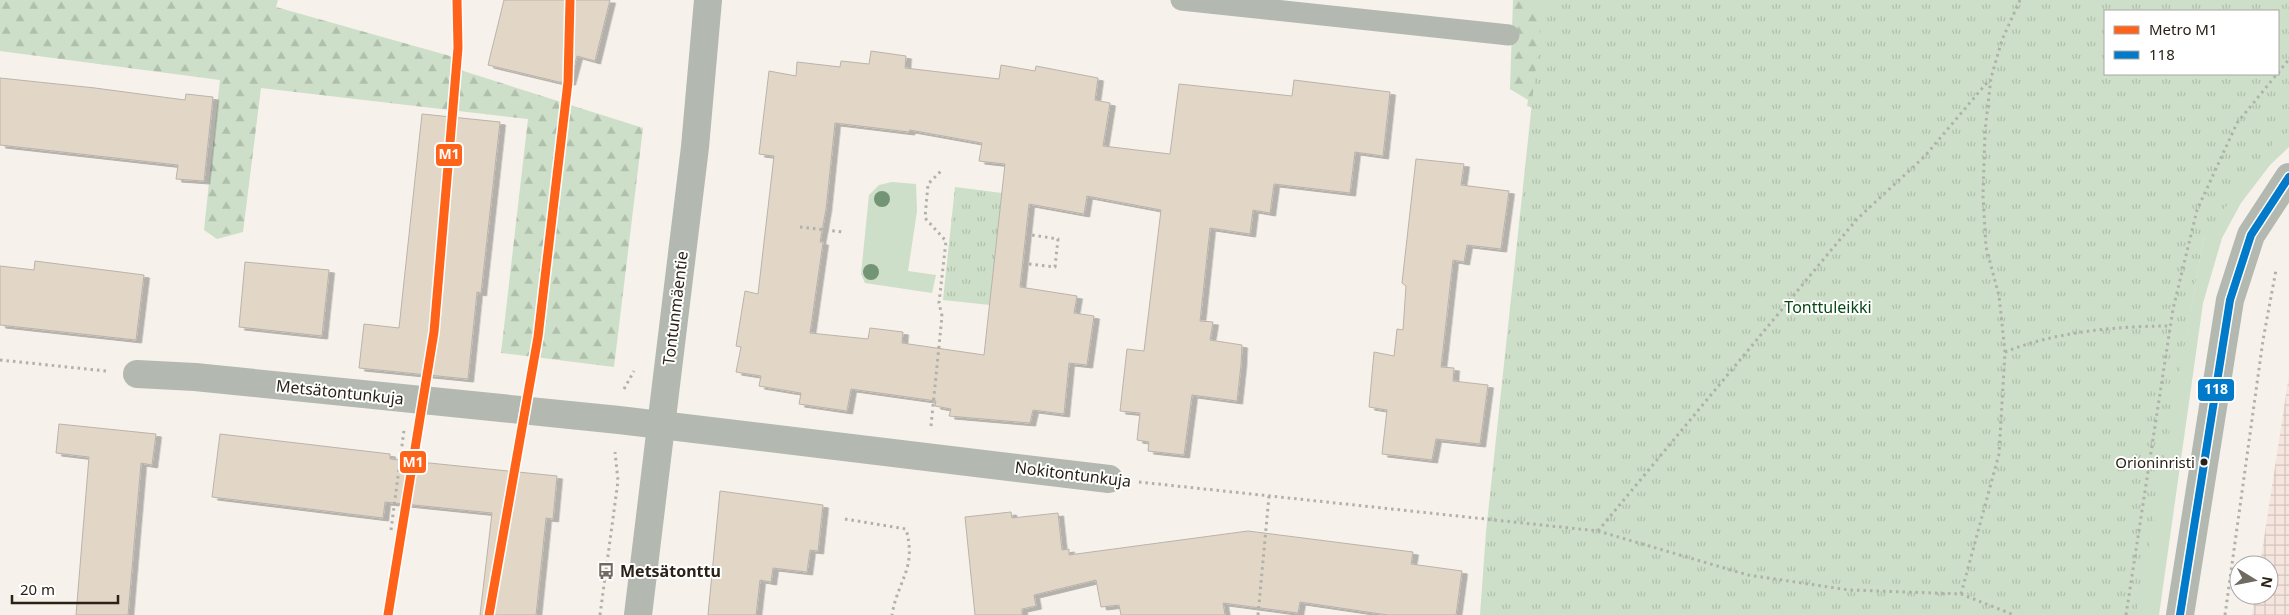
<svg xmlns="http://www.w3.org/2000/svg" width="2289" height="615" viewBox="0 0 2289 615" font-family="'Noto Sans',sans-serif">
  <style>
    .industrial { fill: url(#industrial-grid) }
    .green { fill: #cddfc8 }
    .forest { fill: url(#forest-firs) }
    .park { fill: url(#park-tufts); fill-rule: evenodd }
    .building { fill: #e2d7c7; stroke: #bab3ab; fill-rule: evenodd; filter: url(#shadow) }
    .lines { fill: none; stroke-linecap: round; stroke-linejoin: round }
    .path { stroke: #afb1aa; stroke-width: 3; stroke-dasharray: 2.5 4; stroke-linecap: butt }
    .service { stroke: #b3b8b0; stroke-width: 21 }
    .minor { stroke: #b3b8b0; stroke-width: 28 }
    .tertiary { stroke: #b3b8b0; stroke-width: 28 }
    .bus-1-casing { stroke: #fff; stroke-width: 11 }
    .bus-1 { stroke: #007ac9; stroke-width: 8 }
    .metro-1-casing { stroke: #fff; stroke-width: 12 }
    .metro-1 { stroke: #ff6319; stroke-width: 9 }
    .tree { fill: #739475 }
    .bus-dot { fill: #2a2216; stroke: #fff; stroke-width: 2 }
    .labels { text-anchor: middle; stroke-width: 4; stroke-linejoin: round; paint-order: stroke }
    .bus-label { font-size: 15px; fill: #2a2216; stroke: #fff; text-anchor: end }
    .park-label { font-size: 16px; fill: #084815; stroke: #fff }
    .street-label { font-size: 16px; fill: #2a2216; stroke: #fff }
    .poi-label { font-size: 16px; font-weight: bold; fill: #2a2216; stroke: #fff; text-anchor: start }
    .line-badge { stroke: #fff; stroke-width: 2 }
    .badge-label { font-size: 14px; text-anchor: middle; font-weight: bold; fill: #fff }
  </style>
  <defs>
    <pattern id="industrial-grid" width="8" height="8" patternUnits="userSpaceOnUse" patternTransform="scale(1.25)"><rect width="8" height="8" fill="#f6e5de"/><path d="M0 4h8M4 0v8" fill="none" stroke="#d3c4be"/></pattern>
    <pattern id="forest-firs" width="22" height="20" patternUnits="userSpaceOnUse" patternTransform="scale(1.25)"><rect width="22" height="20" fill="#cddfc8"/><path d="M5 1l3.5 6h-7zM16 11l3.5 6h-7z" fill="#b0bfab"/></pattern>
    <pattern id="park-tufts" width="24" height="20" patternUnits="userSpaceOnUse" patternTransform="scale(1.25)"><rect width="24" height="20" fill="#cddfc8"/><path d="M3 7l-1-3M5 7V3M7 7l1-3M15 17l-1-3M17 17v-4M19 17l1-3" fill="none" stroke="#b0bfab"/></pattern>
    <filter id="shadow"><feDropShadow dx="5.5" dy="3" stdDeviation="0" flood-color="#0004"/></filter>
  </defs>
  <rect width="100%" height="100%" fill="#f6f1ea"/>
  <!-- industrial -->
  <path class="industrial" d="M 2289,375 L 2289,615 L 2252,615 L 2255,595 L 2269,595 L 2269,565 L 2260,565 Z"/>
  <!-- green -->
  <path class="green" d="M 2289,76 L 2289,147 L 2270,165 L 2241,203 L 2222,238 L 2203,303 L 2159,615 L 2136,615 L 2204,236 Z
    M 892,182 L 916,184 L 917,211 L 908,271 L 936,275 L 932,293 L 865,283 L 861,274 L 869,195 L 879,185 Z"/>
  <!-- forest -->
  <path class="forest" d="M 0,0 L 278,0 L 276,7 L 457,58 L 454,68 L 643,128 L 614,367 L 501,353 L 528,119 L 261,88 L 243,232 L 217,239 L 204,230 L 220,80 L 0,51 Z
    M 1513,0 L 1670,0 L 1566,119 L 1527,106 L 1528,100 L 1510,89 Z"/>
  <!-- park -->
  <path class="park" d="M 1543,0 L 2289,0 L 2289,132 L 2278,137 L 2204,236 L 2137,615 L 1480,615 L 1486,532 ZM 2105,11 L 2278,11 L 2278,74 L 2105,74 Z
    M 955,187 L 1002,193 L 990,305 L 943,300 Z"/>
  <!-- building -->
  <path class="building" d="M 504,0 L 610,0 L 595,61 L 577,56 L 570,82 L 559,82 L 488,65 Z
    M 871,51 L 906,56 L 905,68 L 999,79 L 1001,65 L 1035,71 L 1036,66 L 1098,78 L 1095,100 L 1110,103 L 1103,146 L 1170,154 L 1179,84 L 1292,96 L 1294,80 L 1390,92 L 1383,156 L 1355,152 L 1350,193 L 1274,184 L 1270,213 L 1253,210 L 1250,234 L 1210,228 L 1200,321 L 1213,322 L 1210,340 L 1242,345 L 1241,365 L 1237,401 L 1192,395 L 1184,455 L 1148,451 L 1149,442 L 1137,440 L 1140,413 L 1120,411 L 1127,349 L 1144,351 L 1161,210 L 1087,196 L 1084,214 L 1029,204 L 1020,287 L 1077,296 L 1074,313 L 1094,316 L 1087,365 L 1069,363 L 1064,414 L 1033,410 L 1030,423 L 949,416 L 951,409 L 935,406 L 936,401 L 851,389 L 847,411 L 799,404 L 801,393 L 759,386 L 761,376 L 736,372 L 741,347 L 736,346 L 745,291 L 758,294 L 774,156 L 759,154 L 769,71 L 796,76 L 797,62 L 840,67 L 841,61 L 869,64 ZM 835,123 L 909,132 L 910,130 L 982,143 L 979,161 L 1005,164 L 984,355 L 902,343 L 903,332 L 870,328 L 868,339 L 810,333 L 823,242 L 820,242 L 826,209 Z
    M 0,78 L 95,88 L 185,100 L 186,94 L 213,97 L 204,181 L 176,179 L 178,165 L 0,145 Z
    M 422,114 L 500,122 L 481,293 L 477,292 L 468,379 L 359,368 L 364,324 L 399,328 Z
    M 1416,159 L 1464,164 L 1461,185 L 1509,191 L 1501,249 L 1467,245 L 1464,262 L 1453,260 L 1441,367 L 1454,368 L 1453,381 L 1488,385 L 1480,444 L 1436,439 L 1432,460 L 1382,454 L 1387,410 L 1369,407 L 1374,352 L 1394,356 L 1397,329 L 1403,330 L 1406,286 L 1402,283 Z
    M 35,261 L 144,275 L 136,340 L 0,325 L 0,266 L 34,270 Z
    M 245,262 L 329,270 L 322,336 L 239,327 Z
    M 59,424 L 156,434 L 152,465 L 141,463 L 128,615 L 76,615 L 89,457 L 56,453 Z
    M 220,434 L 390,454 L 390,459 L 557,476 L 553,519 L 546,518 L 536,615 L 480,615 L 492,513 L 385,502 L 383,518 L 212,497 Z
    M 720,491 L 823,505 L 818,551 L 810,550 L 807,572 L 773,568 L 771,582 L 760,580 L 756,615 L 708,615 Z
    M 1011,512 L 1012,518 L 1058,513 L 1062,550 L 1069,549 L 1069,555 L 1248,531 L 1413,552 L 1411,564 L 1462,571 L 1456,615 L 1388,615 L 1300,602 L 1298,613 L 1223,603 L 1225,615 L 1121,615 L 1119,605 L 1101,607 L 1096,580 L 1034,595 L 1036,606 L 1022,609 L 1022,615 L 975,615 L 965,517 Z"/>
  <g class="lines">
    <!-- path -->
    <path class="path" d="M 2278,73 L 2289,59
      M 800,227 L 843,232
      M 1029,264 L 1055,267 L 1058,239 L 1032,235
      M 2005,352 C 2054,332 2117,326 2170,326
      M 0,360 L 106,371
      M 624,389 L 634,371
      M 931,426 L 942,316 L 939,303 L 946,241 L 925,218 L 928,184 L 943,169
      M 1139,482 L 1598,531 L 1748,575 L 1849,590 L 1961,594 L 2014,615
      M 845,519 L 906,529 C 917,569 898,579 892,615
      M 391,530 L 404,430
      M 1598,531 L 1857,219 L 1925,156 L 1990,79
      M 1961,594 L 1999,454 L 2005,352 L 1999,296 L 1986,247 L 1983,196 L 1985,131 L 1991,78 L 2002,40 L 2020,0
      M 600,615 L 618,481 L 615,452
      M 1258,615 L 1269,496
      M 2126,615 L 2173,309 L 2197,210 L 2237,123 L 2277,74
      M 2225,615 L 2263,340 L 2276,270"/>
    <!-- service -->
    <path class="service" d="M 1181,0 L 1509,35"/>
    <!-- minor -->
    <path class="minor" d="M 137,374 L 195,377 L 619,420 L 1109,479
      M 2180,615 L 2230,300 L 2251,235 L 2289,177"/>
    <!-- tertiary -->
    <path class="tertiary" d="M 638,615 L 695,147 L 708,0"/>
    <!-- bus-1 casing -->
    <g class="bus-1-casing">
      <path id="bus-1" d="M 2180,615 L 2230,300 L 2251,235 L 2289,177"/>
    </g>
    <!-- bus-1 -->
    <use href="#bus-1" class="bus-1"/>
    <!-- metro-1 casing -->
    <g class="metro-1-casing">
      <path id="metro-1" d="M 388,615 L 434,332 L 458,48 L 457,0
        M 489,615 L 538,337 L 568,82 L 570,0"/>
    </g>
    <!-- metro-1 -->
    <use href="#metro-1" class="metro-1"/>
  </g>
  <!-- trees -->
  <g class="tree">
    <circle cx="882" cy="199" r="8"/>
    <circle cx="871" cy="272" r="8"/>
  </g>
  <!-- icons -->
  <defs>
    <g id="bus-bare" transform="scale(1.35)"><path d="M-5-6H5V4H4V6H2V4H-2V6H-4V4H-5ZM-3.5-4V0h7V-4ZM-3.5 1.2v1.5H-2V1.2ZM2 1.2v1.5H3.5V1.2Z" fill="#716a60" stroke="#fff" stroke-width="2.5" paint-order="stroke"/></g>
  </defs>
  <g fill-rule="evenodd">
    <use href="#bus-bare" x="606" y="571"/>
  </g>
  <!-- markers -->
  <circle class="bus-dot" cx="2204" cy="462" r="4.5"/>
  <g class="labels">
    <!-- bus labels -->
    <g class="bus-label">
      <text x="2195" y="468">Orioninristi</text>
    </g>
    <!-- park labels -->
    <g class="park-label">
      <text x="1828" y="313">Tonttuleikki</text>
    </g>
    <!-- street labels -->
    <g class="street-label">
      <text transform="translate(675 308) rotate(-83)" y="6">Tontunmäentie</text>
      <text transform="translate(340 392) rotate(6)" y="6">Metsätontunkuja</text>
      <text transform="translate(1073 474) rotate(7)" y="6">Nokitontunkuja</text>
    </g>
    <!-- poi labels -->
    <g class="poi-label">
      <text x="620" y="577">Metsätonttu</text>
    </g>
  </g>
  <g class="line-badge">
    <rect x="435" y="143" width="28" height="24" rx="5" fill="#ff6319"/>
    <rect x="2197" y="378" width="38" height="24" rx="5" fill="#007ac9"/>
    <rect x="399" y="450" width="28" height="24" rx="5" fill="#ff6319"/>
  </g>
  <g class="badge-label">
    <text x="449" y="159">M1</text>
    <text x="2216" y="394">118</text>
    <text x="413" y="467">M1</text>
  </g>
  <!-- legend -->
  <rect x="2104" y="10" width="175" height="65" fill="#ffffff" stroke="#aaa7a2"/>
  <rect x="2114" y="26" width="25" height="8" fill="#ff6319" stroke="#aaa7a2"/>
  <text x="2149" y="35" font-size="15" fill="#2a2216">Metro M1</text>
  <rect x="2114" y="51" width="25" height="8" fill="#007ac9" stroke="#aaa7a2"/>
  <text x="2149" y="60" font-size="15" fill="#2a2216">118</text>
  <!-- north arrow -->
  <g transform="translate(2254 580) rotate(100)"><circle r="24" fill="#ffffff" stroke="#aaa7a2"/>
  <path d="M0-4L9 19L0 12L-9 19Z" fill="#716a60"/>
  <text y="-8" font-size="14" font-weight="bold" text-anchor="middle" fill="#2a2216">N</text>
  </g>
  <!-- scale -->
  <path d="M12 595v8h106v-8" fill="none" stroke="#2a2216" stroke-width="2.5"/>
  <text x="20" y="595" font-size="15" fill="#2a2216" stroke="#ffffff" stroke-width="4" paint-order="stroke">20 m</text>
</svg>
